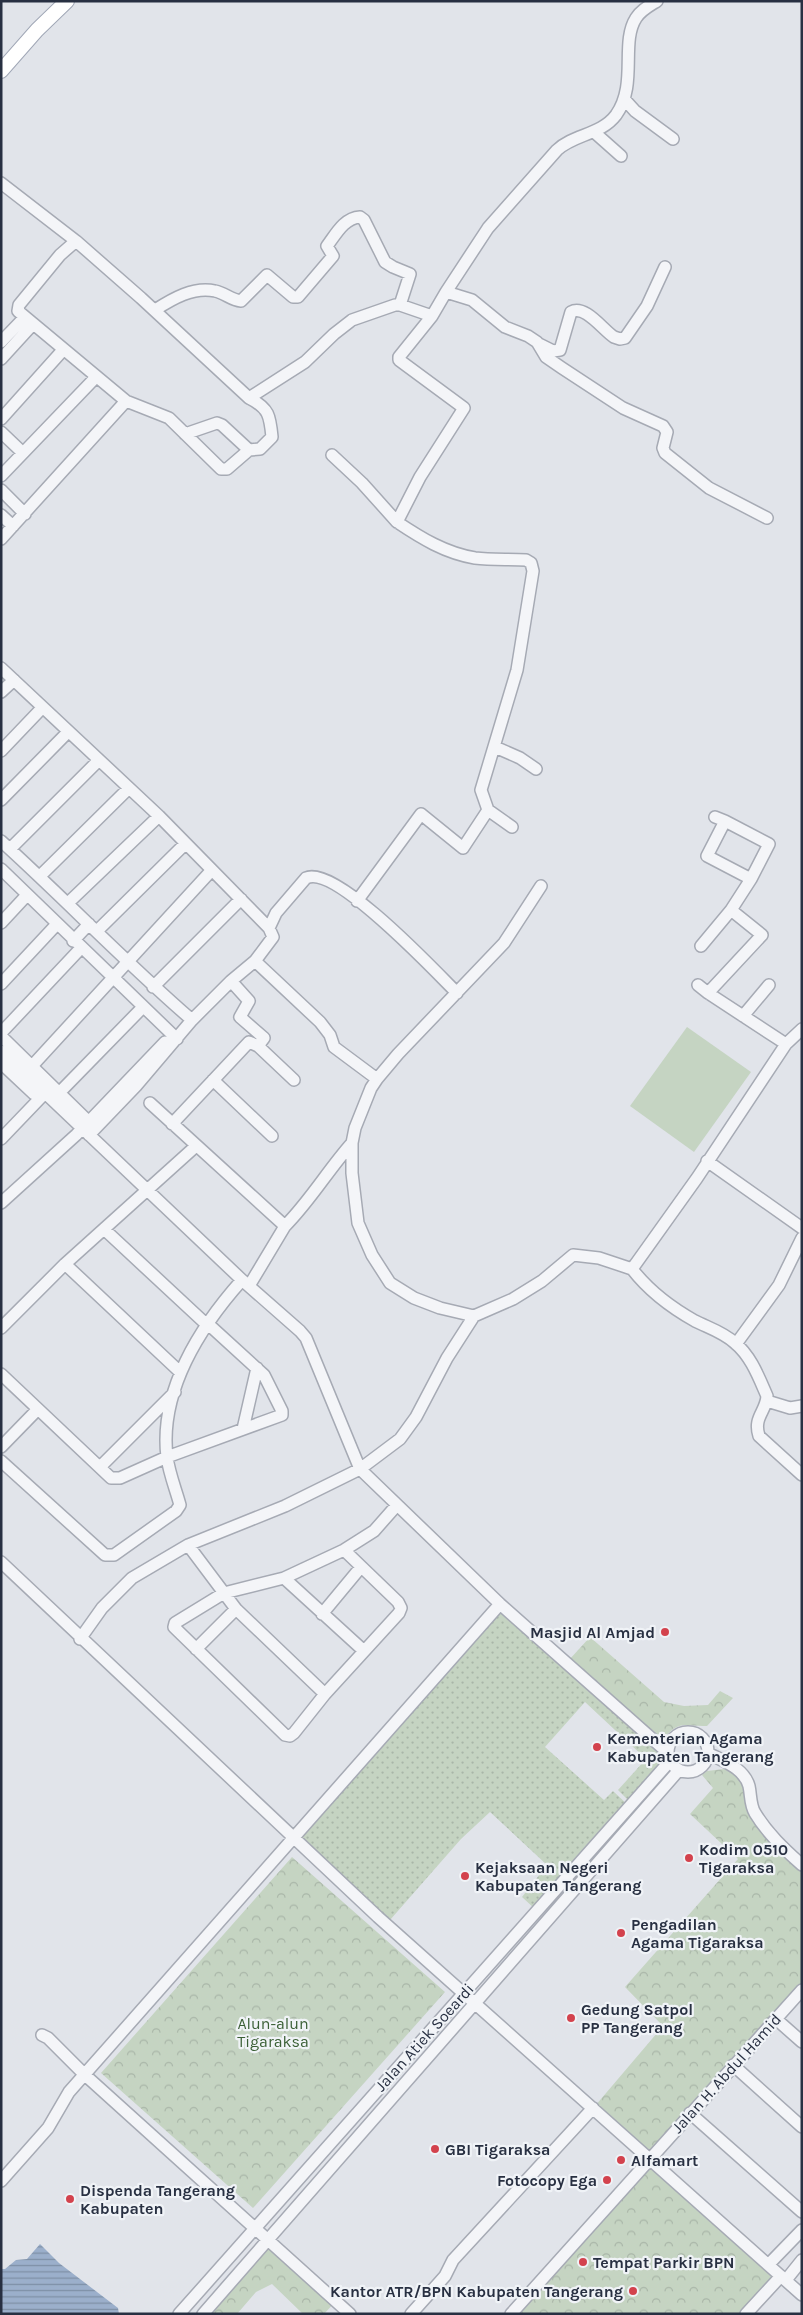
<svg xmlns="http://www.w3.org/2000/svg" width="803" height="2315" viewBox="0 0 803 2315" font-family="Karla,sans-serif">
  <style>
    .grass { fill: url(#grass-dots) }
    .forest { fill: url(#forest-crowns) }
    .pitch { fill: #c5d4c2 }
    .water { fill: url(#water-rules) }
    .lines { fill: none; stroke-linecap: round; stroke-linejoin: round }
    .minor-casing { stroke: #a6aab4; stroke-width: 14 }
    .major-casing { stroke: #a0a7b6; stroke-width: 16 }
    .minor { stroke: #f4f5f8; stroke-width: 11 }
    .major { stroke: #fff; stroke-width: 14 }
    .poi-dot { fill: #d3424d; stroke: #f0f3f7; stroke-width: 2 }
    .labels { text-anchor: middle; stroke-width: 4.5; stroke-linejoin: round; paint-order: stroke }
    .poi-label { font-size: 16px; font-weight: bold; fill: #283042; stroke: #f0f3f7; text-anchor: start }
    .park-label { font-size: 16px; fill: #3a5f35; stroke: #f0f3f7 }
    .street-label { font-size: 16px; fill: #283042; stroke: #f0f3f7 }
  </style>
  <defs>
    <pattern id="grass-dots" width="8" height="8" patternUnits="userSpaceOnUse" patternTransform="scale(1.25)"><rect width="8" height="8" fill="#c5d4c2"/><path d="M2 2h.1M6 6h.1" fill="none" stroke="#a9b6a8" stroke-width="1.8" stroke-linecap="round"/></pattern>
    <pattern id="forest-crowns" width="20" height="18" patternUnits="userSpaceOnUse" patternTransform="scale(1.25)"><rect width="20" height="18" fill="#c5d4c2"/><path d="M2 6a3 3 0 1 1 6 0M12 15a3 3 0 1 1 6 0" fill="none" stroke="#a9b6a8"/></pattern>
    <pattern id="water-rules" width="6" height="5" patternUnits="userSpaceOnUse" patternTransform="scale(1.25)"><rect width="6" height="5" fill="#9bafcb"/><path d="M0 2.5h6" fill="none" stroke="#7e8fa6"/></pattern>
  </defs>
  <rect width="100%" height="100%" fill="#e1e4ea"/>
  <!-- grass -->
  <path class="grass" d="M 500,1606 L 666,1752 L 668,1761 L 631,1803 L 618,1790 L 646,1759 L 585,1702 L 545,1747 L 604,1800 L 613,1791 L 629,1806 L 535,1909 L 522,1897 L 547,1865 L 490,1812 L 461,1839 L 390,1920 L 299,1838 Z"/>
  <!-- forest -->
  <path class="forest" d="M 590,1637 L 664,1702 L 684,1706 L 708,1705 L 720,1691 L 733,1698 L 707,1726 C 686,1727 681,1719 665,1737 L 656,1737 L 569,1660 Z
    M 724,1769 L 738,1776 L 779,1850 L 802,1872 L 802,1989 L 651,2156 L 595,2106 L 663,2026 L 625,1987 L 738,1859 L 690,1814 L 713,1788 L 702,1775 L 707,1771 Z
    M 292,1857 L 445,1992 L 253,2208 L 101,2073 Z
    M 650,2165 L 773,2278 L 742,2314 L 517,2314 Z
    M 268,2241 L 336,2301 L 324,2314 L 303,2314 L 272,2284 L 256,2292 L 237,2314 L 203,2314 Z"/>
  <!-- pitch -->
  <path class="pitch" d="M 687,1027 L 751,1072 L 694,1152 L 630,1106 Z"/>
  <!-- water -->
  <path class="water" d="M 40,2244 L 59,2263 L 118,2308 L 119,2314 L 1,2314 L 1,2269 L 5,2269 L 16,2260 L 27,2259 Z"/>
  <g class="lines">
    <!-- minor casing -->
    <g class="minor-casing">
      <path id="minor" d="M 625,100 L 635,111 L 673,139
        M 594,132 L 621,156
        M 1,183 L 76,241 L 141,298 L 249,398 L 305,362 L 334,334 L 352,320 L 395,305 L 400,305 L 432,316 L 446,292 L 472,300 L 505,327 L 528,336 L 537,342 L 546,357 L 562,368 L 623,408 L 663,426 L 667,432 L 663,448 L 665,453 L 709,488 L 767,518
        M 446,292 L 488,228 L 557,150 C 574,134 601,135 616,115 C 638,84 620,43 636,18 C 641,10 649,6 657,1
        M 155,310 C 172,299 194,286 215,291 C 225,293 231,300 241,301 L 267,275 L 293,297 L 298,297 L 333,256 L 327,246 C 336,234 344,218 360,217 L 364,220 L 385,262 L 393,267 L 410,274 L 400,305
        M 1,342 L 25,317
        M 539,344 L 553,351 L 560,350 L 571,312 C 585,304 603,330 614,337 L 620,339 L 625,338 L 647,306 L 665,267
        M 1,359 L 33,324
        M 126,401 L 169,418 L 221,469 L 227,469 L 249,450
        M 1,419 L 63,350
        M 1,432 L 23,453
        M 185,434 L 217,423 L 222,425 L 249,450 L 260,449 L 272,437 C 270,416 269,408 249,398
        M 332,455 L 362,483 L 397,522 L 420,477 L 464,408 L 399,360 L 399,357 L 432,316
        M 1,476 L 96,377
        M 1,490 L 25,514
        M 1,515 L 13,526
        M 397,522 C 421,538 445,553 475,558 C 491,560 509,559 526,560 L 531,563 L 533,571 L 517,670 L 481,790 L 488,810 L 512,827
        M 1,539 L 126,401 L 18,311 L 19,305 L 60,255 L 76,241
        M 1,668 L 159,816 L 269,928 L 273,937 L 255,961 L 231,981 L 192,1020 L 136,1086 L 89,1135
        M 1,692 L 14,680
        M 495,747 L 520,758 L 536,769
        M 1,751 L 42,708
        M 1,800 L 68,732
        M 715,817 L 725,821 L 707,856 L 751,879
        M 725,821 L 769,844 L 751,879 L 731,910 L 762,935 L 708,993 L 786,1044
        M 1,841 C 66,900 126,963 192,1020
        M 10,849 L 99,760
        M 1,869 L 177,1039
        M 40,876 L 128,789
        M 357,901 L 421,814 L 463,848 L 488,810
        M 68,903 L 159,816
        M 1,923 L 27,895
        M 269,928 L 276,913 L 306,878 C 335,864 436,972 457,993
        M 97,931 L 185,844
        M 73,941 L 89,924
        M 701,946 L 731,910
        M 255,961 L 320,1022 L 330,1035 L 334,1047 L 377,1079
        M 231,981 L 249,1001 L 240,1017 L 264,1038 L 258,1046
        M 1,984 L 57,924
        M 698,985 L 708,993
        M 153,987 L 241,899
        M 743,1016 L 769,985
        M 802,1029 L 786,1044 L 697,1178 L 632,1269 C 649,1291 670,1307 695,1321 C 709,1328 723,1332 735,1343 C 751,1356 759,1378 767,1396 C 766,1412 753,1417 759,1436 L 802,1475
        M 1,1033 L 81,948
        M 1,1036 L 93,1126
        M 1,1051 L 242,1280 L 300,1331 L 306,1338 L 360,1469 L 500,1604 L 667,1752
        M 1,1063 L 34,1094
        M 32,1066 L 211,871
        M 213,1080 L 272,1136
        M 59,1093 L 143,1007
        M 150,1103 L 285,1226 L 249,1286
        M 172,1124 L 249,1042 L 258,1046 L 294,1080
        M 1,1139 L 47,1091
        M 707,1161 L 802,1228
        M 1,1203 L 76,1135 L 165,1042
        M 285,1226 C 310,1201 328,1170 352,1143
        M 105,1230 L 206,1324
        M 65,1264 L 180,1372
        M 474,1316 L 440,1308 L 414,1298 L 390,1283 L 372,1255 L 358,1223 L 352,1173 L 352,1143 L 355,1128 L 371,1088 L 377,1079 L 398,1054 L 504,943 L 541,886
        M 1,1328 L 65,1264 L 196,1146
        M 736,1344 L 779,1285 L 802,1238
        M 1,1374 L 111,1478 L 120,1478 L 167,1457 L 282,1415 L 282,1411 L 264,1375 L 207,1323
        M 767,1401 L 790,1408 L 802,1406
        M 243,1429 L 257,1368
        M 1,1447 L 38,1409
        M 1,1461 L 105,1555 L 114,1555 L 176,1511 L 180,1505 C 176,1490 169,1473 167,1457 C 159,1391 200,1327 242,1280
        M 100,1467 L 175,1392
        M 188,1545 L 236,1609 L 325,1694
        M 344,1550 L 398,1602 L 401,1608 L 399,1613 L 325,1694 L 294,1733 L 290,1736 L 285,1735 L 177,1630 L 174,1627 L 175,1623 L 224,1593 L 284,1578 L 344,1550 L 374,1531 L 397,1505
        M 1,1562 L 378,1917 L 802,2295
        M 284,1578 L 364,1651
        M 322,1614 L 361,1567
        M 80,1639 L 102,1608 L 132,1578 L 188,1545 L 285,1506 L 360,1469 L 400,1439 L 416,1417 L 447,1358 L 474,1316 L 513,1299 L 542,1281 L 573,1255 L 599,1258 L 632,1269
        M 196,1649 L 236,1609
        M668 1752a20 20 0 1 1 40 0a20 20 0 1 1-40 0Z
        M 708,1753 C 723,1761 744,1768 749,1786 C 751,1795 750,1805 755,1813 C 767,1833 784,1849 802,1865
        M 776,2019 L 802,2042
        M 42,2035 L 48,2038 L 85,2075 L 350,2314
        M 733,2065 L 802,2127
        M 690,2113 L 802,2212
        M 1,2181 L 48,2128 L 69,2092 L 500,1604
        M 769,2264 L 802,2230
        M 786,2280 L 802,2260
        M 179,2314 L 670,1761
        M 203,2314 L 679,1770
        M 411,2314 L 445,2276 L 453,2260 L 593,2108
        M 511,2314 L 802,1990
        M 746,2314 L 781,2276"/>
    </g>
    <!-- major casing -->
    <g class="major-casing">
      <path id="major" d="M 1,71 L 37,30 L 67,1"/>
    </g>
    <!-- minor -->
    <use href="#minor" class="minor"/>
    <!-- major -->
    <use href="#major" class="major"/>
  </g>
  <!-- markers -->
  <g class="poi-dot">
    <circle cx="665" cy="1632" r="5"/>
    <circle cx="597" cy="1747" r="5"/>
    <circle cx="689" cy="1858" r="5"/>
    <circle cx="465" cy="1876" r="5"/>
    <circle cx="621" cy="1933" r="5"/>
    <circle cx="571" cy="2018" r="5"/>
    <circle cx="435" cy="2149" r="5"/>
    <circle cx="621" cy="2160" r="5"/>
    <circle cx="607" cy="2180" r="5"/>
    <circle cx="70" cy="2199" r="5"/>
    <circle cx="583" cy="2262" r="5"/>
    <circle cx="633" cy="2291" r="5"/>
  </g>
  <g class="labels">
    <!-- poi labels -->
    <g class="poi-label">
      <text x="655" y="1638" text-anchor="end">Masjid Al Amjad</text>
      <text x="607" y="1744">Kementerian Agama<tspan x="607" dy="18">Kabupaten Tangerang</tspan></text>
      <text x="699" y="1855">Kodim 0510<tspan x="699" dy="18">Tigaraksa</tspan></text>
      <text x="475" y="1873">Kejaksaan Negeri<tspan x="475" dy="18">Kabupaten Tangerang</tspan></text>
      <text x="631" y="1930">Pengadilan<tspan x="631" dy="18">Agama Tigaraksa</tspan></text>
      <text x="581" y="2015">Gedung Satpol<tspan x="581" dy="18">PP Tangerang</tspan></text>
      <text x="445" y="2155">GBI Tigaraksa</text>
      <text x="631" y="2166">Alfamart</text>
      <text x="597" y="2186" text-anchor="end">Fotocopy Ega</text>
      <text x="80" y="2196">Dispenda Tangerang<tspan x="80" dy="18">Kabupaten</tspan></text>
      <text x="593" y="2268">Tempat Parkir BPN</text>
      <text x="623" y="2297" text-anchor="end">Kantor ATR/BPN Kabupaten Tangerang</text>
    </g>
    <!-- park labels -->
    <g class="park-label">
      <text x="273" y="2029">Alun-alun<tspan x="273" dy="18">Tigaraksa</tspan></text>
    </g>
    <!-- street labels -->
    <g class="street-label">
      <text transform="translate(424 2037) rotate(-48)" y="6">Jalan Atiek Soeardi</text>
      <text transform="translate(726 2073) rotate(-48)" y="6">Jalan H. Abdul Hamid</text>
    </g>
  </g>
  <!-- border -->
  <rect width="803" height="2315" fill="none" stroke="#283042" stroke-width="5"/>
</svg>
